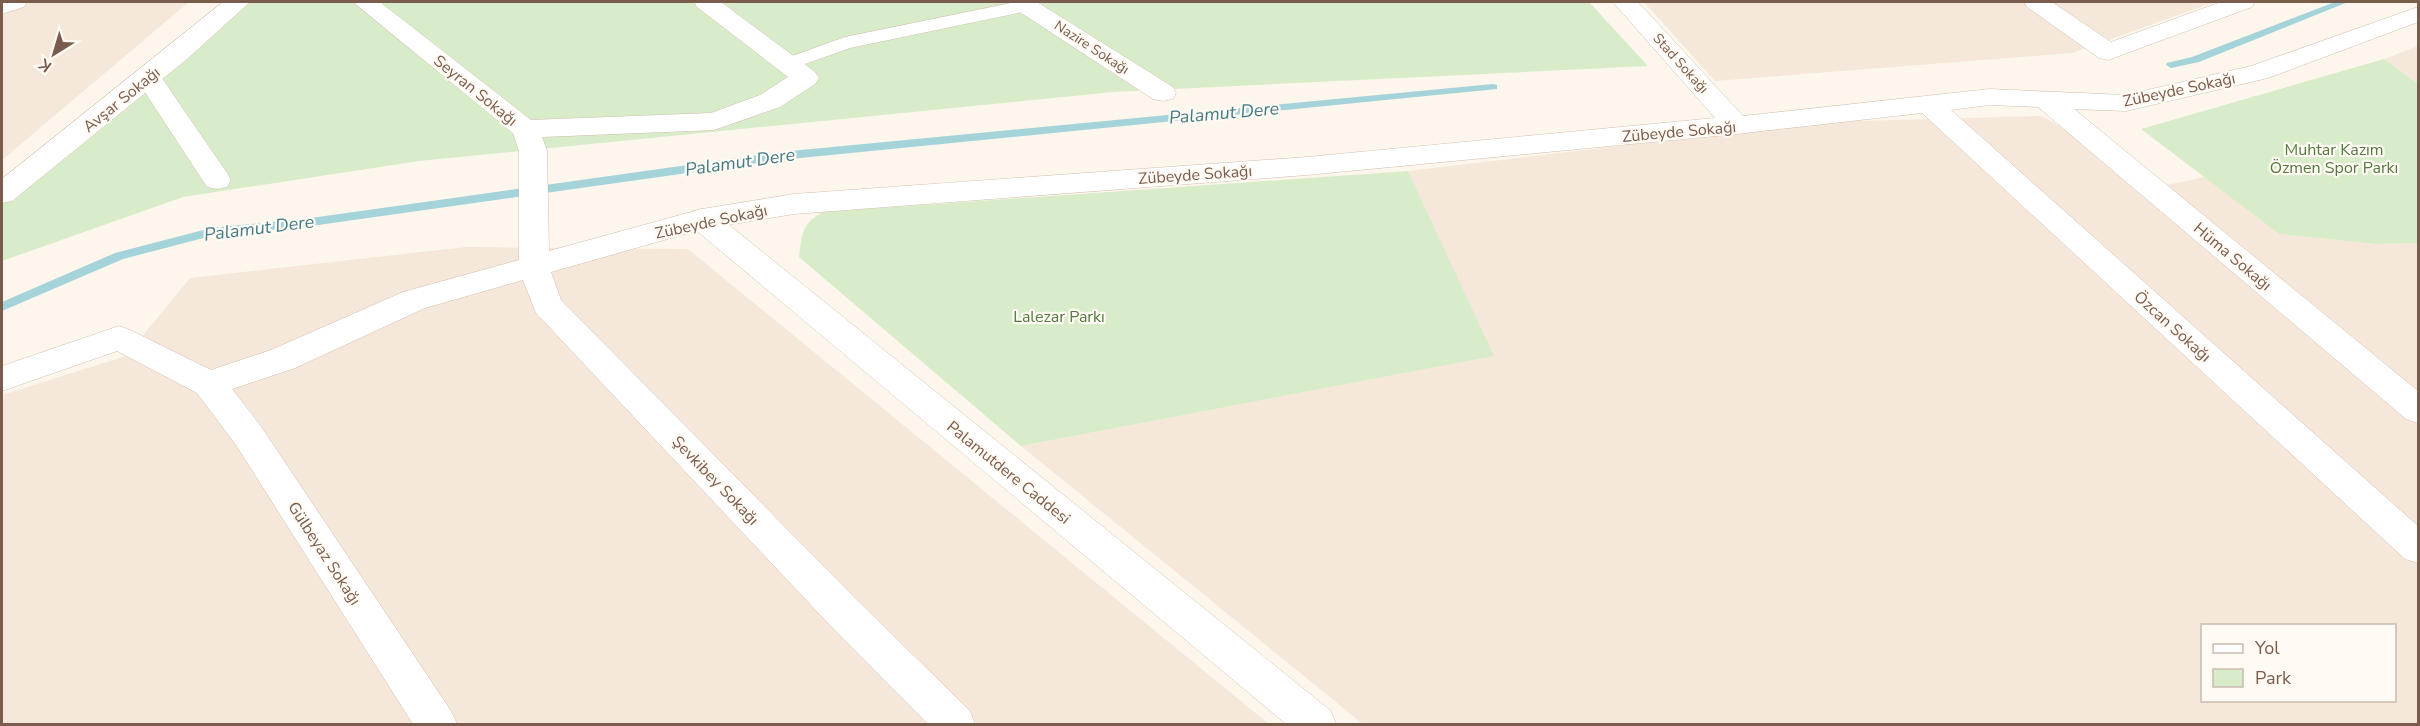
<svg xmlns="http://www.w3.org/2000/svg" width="2420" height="726" viewBox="0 0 2420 726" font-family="'Nunito Sans',sans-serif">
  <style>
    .residential { fill: #f5e8da; fill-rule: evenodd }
    .green { fill: #d8ecc9 }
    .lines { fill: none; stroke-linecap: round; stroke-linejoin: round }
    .stream { fill: #a5d3da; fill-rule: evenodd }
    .lane-casing { stroke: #d1beb0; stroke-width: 1 }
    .street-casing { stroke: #d1beb0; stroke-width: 1 }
    .secondary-casing { stroke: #d6c0b0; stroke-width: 1 }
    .lane { fill: #fff; fill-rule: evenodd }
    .street { fill: #fff; fill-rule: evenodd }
    .secondary { fill: #fff; fill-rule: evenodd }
    .labels { text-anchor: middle; stroke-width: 4.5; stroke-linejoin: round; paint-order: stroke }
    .far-street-label { font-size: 14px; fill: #7a5c4d; stroke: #fffaf3 }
    .street-label { font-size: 16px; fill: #7a5c4d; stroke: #fffaf3 }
    .park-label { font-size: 16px; fill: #537a41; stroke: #fffaf3 }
    .water-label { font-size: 18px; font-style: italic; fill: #437c86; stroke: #fffaf3 }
  </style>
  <rect width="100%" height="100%" fill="#fdf6ec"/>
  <!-- residential -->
  <path class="residential" d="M 2,2 L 189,2 L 2,160 Z
    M 1644,2 L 2215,2 L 2072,53 L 1715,81 Z
    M 2418,46 L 2418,84 L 2384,59 Z
    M 2042,116 L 2162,186 L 2205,177 L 2279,234 L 2375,244 L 2418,243 L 2418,724 L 1363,724 L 1021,446 L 1493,356 L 1408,171 L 1820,122 ZM 2202,626 L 2394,626 L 2394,700 L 2202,700 Z
    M 466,247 L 688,249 L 1269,724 L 2,724 L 2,395 L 126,356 L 190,278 Z"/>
  <!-- green -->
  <path class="green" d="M 226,2 L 1589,2 L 1648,66 L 1113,92 L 419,161 L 183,197 L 2,261 L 2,202 Z
    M 2384,59 L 2418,84 L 2418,243 L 2375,244 L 2279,234 L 2141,129 Z
    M 1408,171 L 1494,356 L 1021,446 L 799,257 C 802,233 802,224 823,212 Z"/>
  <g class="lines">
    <!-- stream -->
    <path class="stream" d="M 2335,2 L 2348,2 L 2199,62 L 2171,68 L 2166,65 L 2167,63 L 2192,57 Z
      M 1493,84 L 1497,85 L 1497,89 L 780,160 L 311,226 L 211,236 L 123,259 L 2,311 L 2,302 L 115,253 L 211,228 L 311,218 L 780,152 Z"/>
    <!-- lane casing -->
    <g class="lane-casing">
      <path id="lane" d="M 1016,2 L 1034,2 L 1037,5 L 1034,9 L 1027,11 L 850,48 L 788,70 L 781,68 L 778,64 L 781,60 L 845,37 Z"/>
    </g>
    <!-- street casing -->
    <g class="street-casing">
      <path id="street" d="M 2,2 L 27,2 L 24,7 L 2,14 Z
        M 353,2 L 380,2 L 531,120 L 711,113 L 760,95 L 788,77 L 697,7 L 694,2 L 721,2 L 815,72 L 819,78 L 815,84 L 780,107 L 714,130 L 542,137 L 547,151 L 549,251 L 702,209 L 794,194 L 1307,157 L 1715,118 L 1613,2 L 1638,2 L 1743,116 L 1989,89 L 2126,95 L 2251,66 L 2418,7 L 2418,22 L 2268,78 L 2126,111 L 2074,109 L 2418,391 L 2418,423 L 2406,419 L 2038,107 L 1989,105 L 1951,110 L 2418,526 L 2418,563 L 2405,559 L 1922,113 L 1736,134 L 1307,175 L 794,214 L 703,229 L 551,272 L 561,300 L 854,597 L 970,711 L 975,724 L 928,724 L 826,621 L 536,313 L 523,280 L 425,308 L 295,368 L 232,389 L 260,425 L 451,711 L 457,724 L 413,724 L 236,445 L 197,393 L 117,351 L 2,391 L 2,366 L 119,326 L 130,330 L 211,370 L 271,350 L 403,292 L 519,260 L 519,151 L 513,133 Z
        M 1009,2 L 1037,2 L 1173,87 L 1176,93 L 1173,99 L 1163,101 L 1153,99 L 1012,7 Z
        M 2024,2 L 2052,2 L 2111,42 L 2221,2 L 2255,2 L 2252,7 L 2108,60 L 2099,58 L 2027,7 Z
        M 148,69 L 157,71 L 227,173 L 231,180 L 227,187 L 217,189 L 207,187 L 135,77 L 139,71 Z"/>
    </g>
    <!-- secondary casing -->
    <g class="secondary-casing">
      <path id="secondary" d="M 223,2 L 250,2 L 187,59 L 12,201 L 2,203 L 2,179 Z
        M 702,209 L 713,212 L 1331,711 L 1336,724 L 1286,724 L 691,226 L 687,219 L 691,212 Z"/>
    </g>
    <!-- lane -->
    <use href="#lane" class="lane"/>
    <!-- street -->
    <use href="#street" class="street"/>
    <!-- secondary -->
    <use href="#secondary" class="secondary"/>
  </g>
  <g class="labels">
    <!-- far-street labels -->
    <g class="far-street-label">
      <text transform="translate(1092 47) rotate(33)" y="5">Nazire Sokağı</text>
      <text transform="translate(1681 63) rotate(48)" y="5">Stad Sokağı</text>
    </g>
    <!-- street labels -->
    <g class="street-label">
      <text transform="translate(2179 89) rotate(-12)" y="6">Zübeyde Sokağı</text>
      <text transform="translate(476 90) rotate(39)" y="6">Seyran Sokağı</text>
      <text transform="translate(121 99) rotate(-39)" y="6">Avşar Sokağı</text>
      <text transform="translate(1679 131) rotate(-5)" y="6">Zübeyde Sokağı</text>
      <text transform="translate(1195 174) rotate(-4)" y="6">Zübeyde Sokağı</text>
      <text transform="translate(711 221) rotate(-12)" y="6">Zübeyde Sokağı</text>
      <text transform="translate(2233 256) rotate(40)" y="6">Hüma Sokağı</text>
      <text transform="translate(2173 326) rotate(42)" y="6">Özcan Sokağı</text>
      <text transform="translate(1009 472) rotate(39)" y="6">Palamutdere Caddesi</text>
      <text transform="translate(716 480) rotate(46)" y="6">Şevkibey Sokağı</text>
      <text transform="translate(325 553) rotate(57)" y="6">Gülbeyaz Sokağı</text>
    </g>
    <!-- park labels -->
    <g class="park-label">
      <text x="2334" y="155">Muhtar Kazım<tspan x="2334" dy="18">Özmen Spor Parkı</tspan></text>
      <text x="1059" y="322">Lalezar Parkı</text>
    </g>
    <!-- water labels -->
    <g class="water-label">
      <text transform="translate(1224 113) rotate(-5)" y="6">Palamut Dere</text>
      <text transform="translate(740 162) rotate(-8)" y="6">Palamut Dere</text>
      <text transform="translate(259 228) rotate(-7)" y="6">Palamut Dere</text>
    </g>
  </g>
  <!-- border -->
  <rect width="2420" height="726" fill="none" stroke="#7a5c4d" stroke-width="6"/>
  <!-- legend -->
  <rect x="2201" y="624" width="195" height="78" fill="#fffaf3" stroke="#cabbb1" stroke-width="1.5"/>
  <rect x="2213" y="644" width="30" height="9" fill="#ffffff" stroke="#cabbb1" stroke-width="1.5"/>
  <text x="2255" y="654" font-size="18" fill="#7a5c4d">Yol</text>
  <rect x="2213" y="669" width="30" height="18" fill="#d8ecc9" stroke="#cabbb1" stroke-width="1.5"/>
  <text x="2255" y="684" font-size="18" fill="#7a5c4d">Park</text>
  <!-- north arrow -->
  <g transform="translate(54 54) rotate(217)" stroke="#fffaf3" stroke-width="4.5" paint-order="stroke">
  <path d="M0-4.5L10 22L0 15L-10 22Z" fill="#7a5c4d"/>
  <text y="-9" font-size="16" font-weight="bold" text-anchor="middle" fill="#7a5c4d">K</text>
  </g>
</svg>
